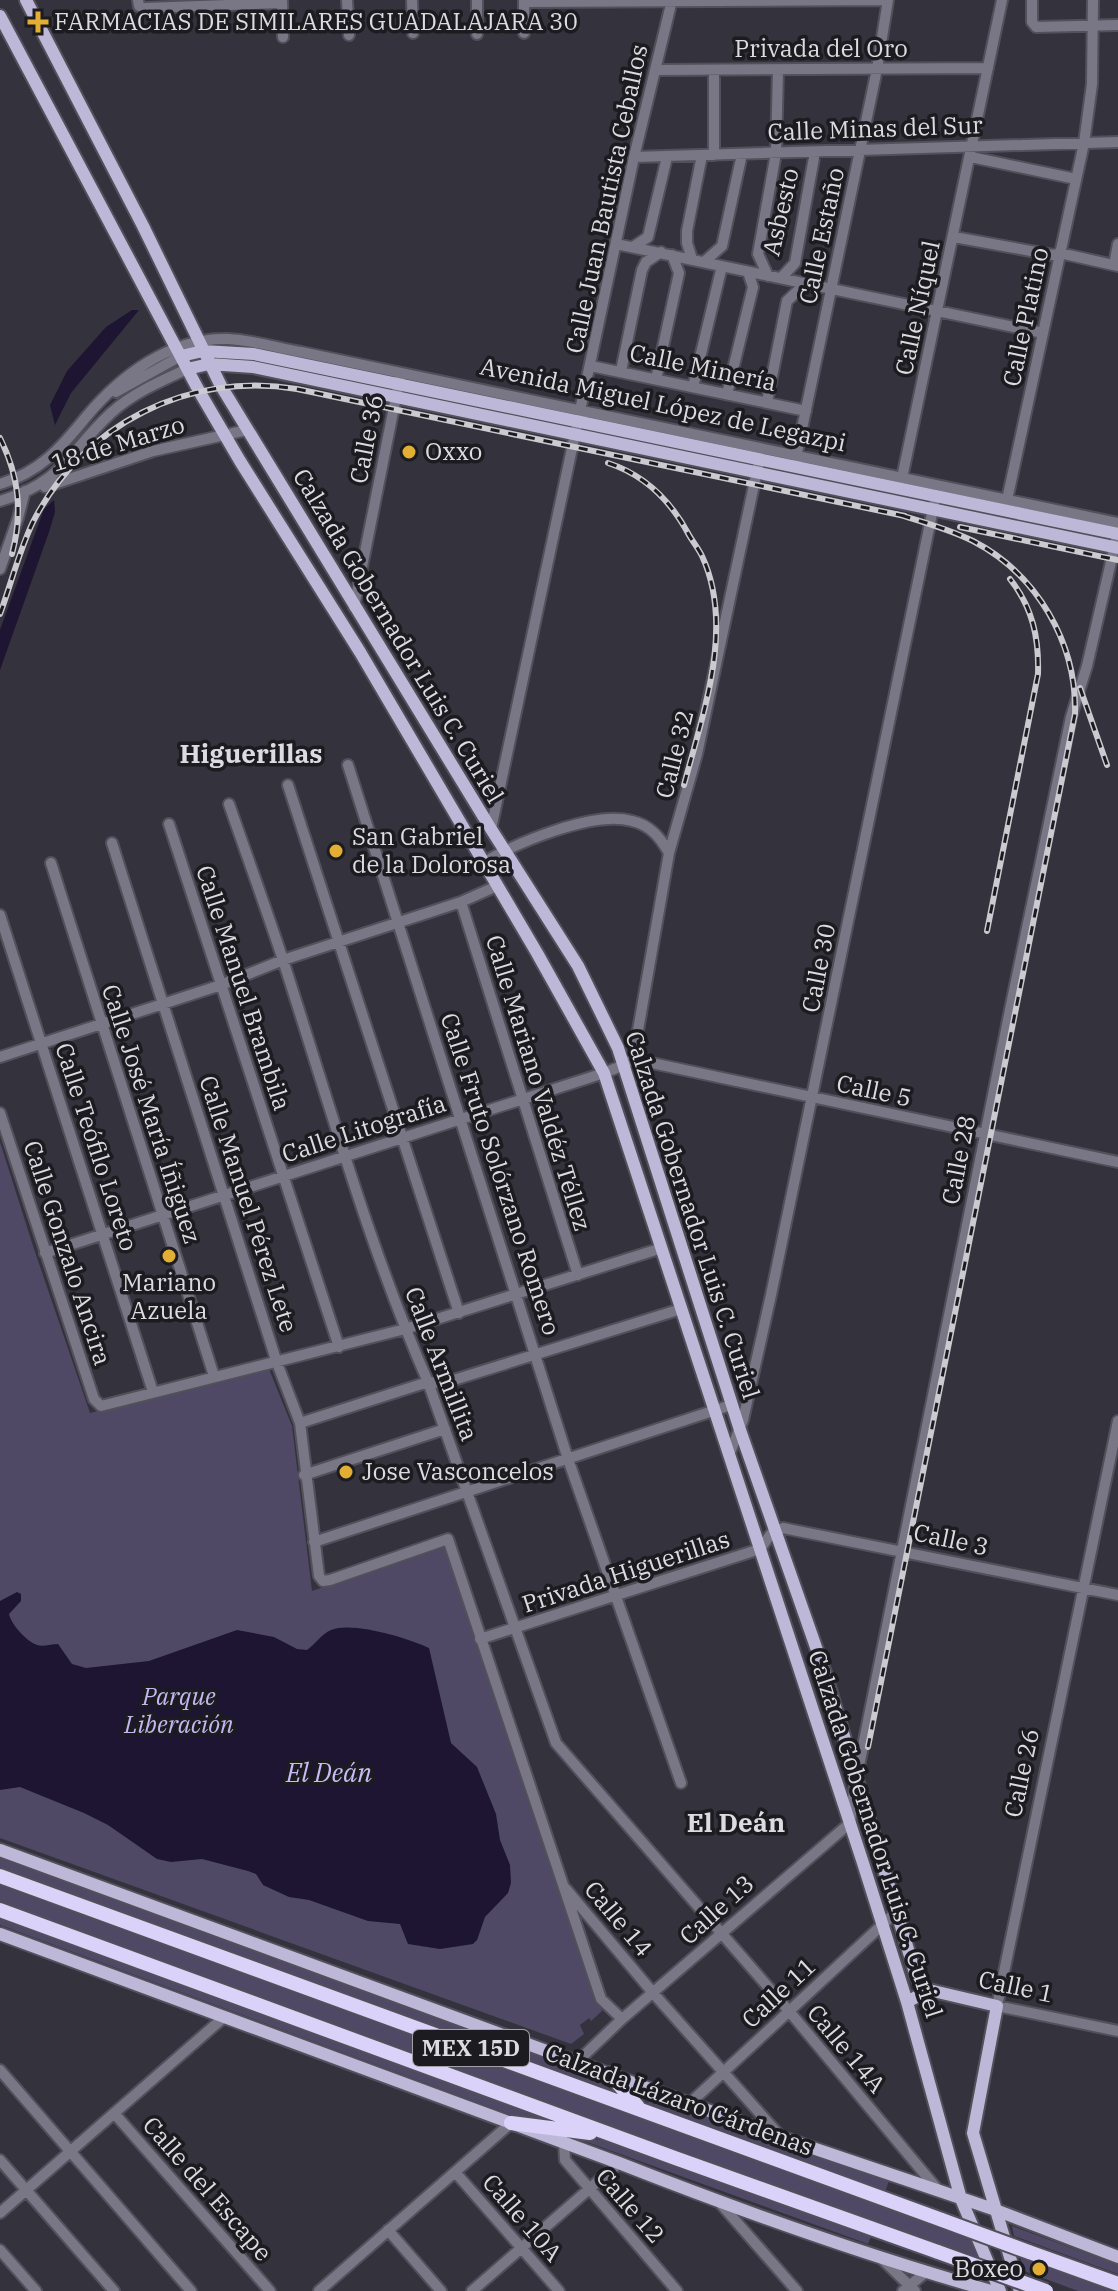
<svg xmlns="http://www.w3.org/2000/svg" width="1118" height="2291" viewBox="0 0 1118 2291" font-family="'IBM Plex Serif',serif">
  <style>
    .green { fill: #4f4965 }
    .water { fill: #1d1532 }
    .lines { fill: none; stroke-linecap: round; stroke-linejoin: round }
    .minor-casing { stroke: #52505a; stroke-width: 14 }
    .major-casing { stroke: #52505a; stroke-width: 16 }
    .highway-casing { stroke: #52505a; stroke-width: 18 }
    .minor { stroke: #797686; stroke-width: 10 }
    .major { stroke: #beb8d8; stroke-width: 12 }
    .highway { stroke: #dad2f9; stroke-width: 14 }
    .rail-casing { stroke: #cbcad0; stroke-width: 6 }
    .rail { stroke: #1c1b1f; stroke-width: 3; stroke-dasharray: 9; stroke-linecap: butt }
    .highway-bridge-casing { stroke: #52505a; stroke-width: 18; stroke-linecap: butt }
    .highway-bridge { stroke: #dad2f9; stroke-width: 14 }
    .poi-dot { fill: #e2af34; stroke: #1c1b1f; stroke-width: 3 }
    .labels { text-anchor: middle; stroke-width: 7; stroke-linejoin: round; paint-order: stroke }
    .shield { fill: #1c1b1f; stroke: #a2a1a7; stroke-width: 2 }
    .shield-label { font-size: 22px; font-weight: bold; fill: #dcdbe1 }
    .poi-label { font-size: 24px; fill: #dcdbe1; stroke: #1c1b1f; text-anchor: start }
    .street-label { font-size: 24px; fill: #dcdbe1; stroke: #1c1b1f }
    .park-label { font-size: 24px; font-style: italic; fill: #c3b6f1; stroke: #1c1b1f }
    .neighbourhood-label { font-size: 26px; font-weight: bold; fill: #dcdbe1; stroke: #1c1b1f }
    .water-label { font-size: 26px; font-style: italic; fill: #c8bbf7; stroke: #1c1b1f }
  </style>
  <rect width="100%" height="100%" fill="#34323c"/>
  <!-- green -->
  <path class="green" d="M 0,1142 L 33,1246 L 90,1413 L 269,1369 L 292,1426 L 312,1591 L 447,1544 L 602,2011 L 591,2021 L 589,2018 L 580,2025 L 584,2034 L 571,2044 L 0,1838 Z
    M 0,1858 L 590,2072 L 614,2092 L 0,1867 Z
    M 0,1881 L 971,2236 L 977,2257 L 741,2173 L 0,1901 Z
    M 0,1913 L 571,2125 L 509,2114 L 0,1925 Z
    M 636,2090 L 889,2181 L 885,2192 L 651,2106 Z
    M 576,2138 L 613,2141 L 872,2234 L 868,2244 Z
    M 1012,2226 L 1118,2265 L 1118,2274 L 1014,2236 Z
    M 1019,2252 L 1118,2288 L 1118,2291 L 1078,2291 L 1024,2271 Z"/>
  <!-- water -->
  <path class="water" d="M 132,310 L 139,310 L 71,393 L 55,425 L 50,405 L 67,371 L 106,327 Z
    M 54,500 L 55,512 L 49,532 L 0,670 L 0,630 L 44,509 Z
    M 17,1592 L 21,1594 L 21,1601 L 9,1614 C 11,1624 26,1641 37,1645 C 43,1647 52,1644 58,1644 L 72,1664 L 86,1668 L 149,1661 L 237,1630 L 274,1637 L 297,1649 L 307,1650 C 316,1644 320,1635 331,1630 C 352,1621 408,1638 429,1648 L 451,1743 L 477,1767 L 496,1814 L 500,1840 L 510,1865 L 511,1883 L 508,1893 L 485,1917 L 477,1940 L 473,1944 L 440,1949 L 408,1944 L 400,1924 L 368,1921 L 309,1900 L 289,1897 L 263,1885 L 256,1874 L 248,1871 L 202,1859 L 171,1862 L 157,1859 L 108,1825 L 84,1813 L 20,1787 L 0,1790 L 0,1601 Z"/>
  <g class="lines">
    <!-- minor casing -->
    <g class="minor-casing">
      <path id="minor" d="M 138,0 L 139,6 L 145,8 L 282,3
        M 282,0 L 283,37
        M 347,0 L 349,35
        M 412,0 L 413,33
        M 477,0 L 477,34
        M 1032,0 L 1032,22 L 1036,27 L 1118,25
        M 524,2 L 884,0
        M 524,33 L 524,0
        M 655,70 L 988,68
        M 714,155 L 714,70
        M 634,157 L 1118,142
        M 971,157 L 1076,179
        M 954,237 L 1053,255 L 1060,253 L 1118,266
        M 616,244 L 1043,333
        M 633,247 L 648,237 L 667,157
        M 692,259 L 687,243 L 687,231 L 702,155
        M 704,262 L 722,246 L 742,154
        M 1114,265 L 1118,244
        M 768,276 L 758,254 L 776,153 L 778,70
        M 781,278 L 795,263 L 815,152
        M 591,366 L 806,411
        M 621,371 L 642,270 L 646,262 L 661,252
        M 656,379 L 679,273 L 672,255
        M 693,387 L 722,266
        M 116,392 L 181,356
        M 727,394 L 753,287 L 748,272
        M 767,402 L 787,301 L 806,283
        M 795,462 L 877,69 L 888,0
        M 902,478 L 1002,0
        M 0,484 C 40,472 61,448 86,417 C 120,376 171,337 228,339 C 252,340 278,348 301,352 L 1118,523
        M 45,487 L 153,451 L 247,430
        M 1007,500 L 1084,143 L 1092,84 L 1093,0
        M 0,501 C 62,483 68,453 111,413 C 133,393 161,381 187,369
        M 0,569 L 18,518 L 25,491
        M 354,607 L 400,377
        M 348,765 L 568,1459 L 681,1783
        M 288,785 L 459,1313
        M 229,804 C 247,856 266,908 283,960 C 329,1102 368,1245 428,1382 L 556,1743 L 789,2011 L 938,2190
        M 169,824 L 339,1347
        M 491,829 L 634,157 L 672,0
        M 112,843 L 277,1363 L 300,1423 L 319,1576 L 323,1581 L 330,1580 L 448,1539 L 601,1999 L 622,2019
        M 51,863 L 214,1376
        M 483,863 C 516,843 594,810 632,821 C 650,825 660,837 669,853
        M 461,902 L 578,1275
        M 0,915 L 153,1392
        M 0,1057 L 221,985 L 283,960 L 461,902 L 497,886
        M 633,1059 L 669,853 L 697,754 L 758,466
        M 0,1113 L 94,1399 L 101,1406 L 405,1329 L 662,1248
        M 45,1253 L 604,1073 L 624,1065 L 633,1059 L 1118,1162
        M 1118,1421 L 997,2006 L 1118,2031
        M 300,1423 L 428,1382 L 444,1383 L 681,1309
        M 729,1455 L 743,1420 L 771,1295 L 934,504
        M 304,1475 L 445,1429
        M 314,1542 L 731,1405
        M 480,1639 L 760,1549 L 771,1534 L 783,1528 L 1118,1595
        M 566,1889 L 654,1994 L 781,2137
        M 577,2062 L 622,2019 L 850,1823 L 854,1791 L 1012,1000 L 1071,717 L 1087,666 L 1116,540
        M 0,2070 L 191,2291
        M 689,2104 L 896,1912
        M 114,2113 L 270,2291
        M 564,2143 L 565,2160 L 677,2291
        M 0,2160 L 114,2291
        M 455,2172 L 559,2291
        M 720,2203 L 797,2291
        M 0,2213 L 223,2018
        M 388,2230 L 441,2291
        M 0,2250 L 36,2291
        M 882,2259 L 915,2291
        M 319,2291 L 511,2123
        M 472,2291 L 619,2163
        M 903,2291 L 926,2272"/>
    </g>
    <!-- major casing -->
    <g class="major-casing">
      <path id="major" d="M 26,0 L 143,226 L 221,386 L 491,829 L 578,966 L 618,1048 L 740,1430 L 825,1673 L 916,1976 L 924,1991
        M 0,16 L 199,391 L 240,461 L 360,652 L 537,953 L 604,1073 L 863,1863 L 907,2002 L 961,2199 L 1000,2291
        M 181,356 L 203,351 L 254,354 L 1118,534
        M 187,369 L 209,364 L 253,367 L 1118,548
        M 0,1850 L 783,2138 L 993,2209 L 1118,2257
        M 0,1934 L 619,2163 C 741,2211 864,2255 991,2291
        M 907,2002 L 929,1990 L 997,2006 L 973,2133 L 1020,2291"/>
    </g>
    <!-- highway casing -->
    <g class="highway-casing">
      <path id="highway" d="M 0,1876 L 942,2220
        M 0,1910 L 675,2158 L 938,2252
        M 610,2074 L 638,2107
        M 511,2123 L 590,2133
        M 1029,2252 L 1118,2284"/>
    </g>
    <!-- minor -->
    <use href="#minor" class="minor"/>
    <!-- major -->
    <use href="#major" class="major"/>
    <!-- highway -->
    <use href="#highway" class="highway"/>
    <!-- rail casing -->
    <g class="rail-casing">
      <path id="rail" d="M 0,438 C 19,476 23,512 12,554
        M 608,463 C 645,475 671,501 689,535 C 693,542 698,548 702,556 C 735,627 703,713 684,785
        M 960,527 L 1118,560
        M 0,614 C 11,584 19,551 33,522 C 83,424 189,371 297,389 L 905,516
        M 1080,688 L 1107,765
        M 987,931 L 1038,674 C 1039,638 1033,608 1010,579
        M 868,1747 L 1075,714 C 1077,643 1037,574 973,541 C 949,529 923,522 897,514"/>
    </g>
    <!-- rail -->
    <use href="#rail" class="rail"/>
    <!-- highway-bridge casing -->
    <g class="highway-bridge-casing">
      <path id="highway-bridge" d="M 942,2220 L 1029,2252
        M 938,2252 L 1046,2291"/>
    </g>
    <!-- highway-bridge -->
    <use href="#highway-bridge" class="highway-bridge"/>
  </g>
  <!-- markers -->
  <g class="poi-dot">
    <path d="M34 10h8v8h8v8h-8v8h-8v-8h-8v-8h8z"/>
    <circle cx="409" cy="452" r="8"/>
    <circle cx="336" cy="851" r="8"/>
    <circle cx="169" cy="1256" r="8"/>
    <circle cx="346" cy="1472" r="8"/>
    <circle cx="1039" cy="2269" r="8"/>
  </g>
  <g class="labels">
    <!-- shield labels -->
    <rect class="shield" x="413" y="2030" width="116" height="36" rx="6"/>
    <g class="shield-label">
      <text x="471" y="2056">MEX 15D</text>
    </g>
    <!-- poi labels -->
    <g class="poi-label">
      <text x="54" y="30">FARMACIAS DE SIMILARES GUADALAJARA 30</text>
      <text x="425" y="460">Oxxo</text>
      <text x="352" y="845">San Gabriel<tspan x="352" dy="28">de la Dolorosa</tspan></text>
      <text x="169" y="1291" text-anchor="middle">Mariano<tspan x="169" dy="28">Azuela</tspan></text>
      <text x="362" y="1480">Jose Vasconcelos</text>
      <text x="1023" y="2277" text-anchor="end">Boxeo</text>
    </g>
    <!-- street labels -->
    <g class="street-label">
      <text x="821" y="57">Privada del Oro</text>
      <text transform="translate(875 129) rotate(-2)" y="8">Calle Minas del Sur</text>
      <text transform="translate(607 199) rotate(-78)" y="8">Calle Juan Bautista Ceballos</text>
      <text transform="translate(781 212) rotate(-77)" y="8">Asbesto</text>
      <text transform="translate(822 236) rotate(-78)" y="8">Calle Estaño</text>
      <text transform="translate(918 308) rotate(-78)" y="8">Calle Níquel</text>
      <text transform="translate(1026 317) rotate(-78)" y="8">Calle Platino</text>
      <text transform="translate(703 368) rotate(12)" y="8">Calle Minería</text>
      <text transform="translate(663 405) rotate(12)" y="8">Avenida Miguel López de Legazpi</text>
      <text transform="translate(367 439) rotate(-79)" y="8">Calle 36</text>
      <text transform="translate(118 444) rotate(-17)" y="8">18 de Marzo</text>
      <text transform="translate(398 636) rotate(59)" y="8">Calzada Gobernador Luis C. Curiel</text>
      <text transform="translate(675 754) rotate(-76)" y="8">Calle 32</text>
      <text transform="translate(819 968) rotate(-79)" y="8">Calle 30</text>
      <text transform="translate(243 988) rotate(72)" y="8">Calle Manuel Brambila</text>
      <text transform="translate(538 1083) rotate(73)" y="8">Calle Mariano Valdéz Téllez</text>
      <text transform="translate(874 1091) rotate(12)" y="8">Calle 5</text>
      <text transform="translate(151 1114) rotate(72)" y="8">Calle José María Íñiguez</text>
      <text transform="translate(364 1129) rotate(-18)" y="8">Calle Litografía</text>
      <text transform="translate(96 1147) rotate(72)" y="8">Calle Teófilo Loreto</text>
      <text transform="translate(959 1160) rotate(-79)" y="8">Calle 28</text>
      <text transform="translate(500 1174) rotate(72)" y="8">Calle Fruto Solórzano Romero</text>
      <text transform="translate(248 1204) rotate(72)" y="8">Calle Manuel Pérez Lete</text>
      <text transform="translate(692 1215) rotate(72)" y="8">Calzada Gobernador Luis C. Curiel</text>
      <text transform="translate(67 1253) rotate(72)" y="8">Calle Gonzalo Ancira</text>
      <text transform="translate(441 1364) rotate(69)" y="8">Calle Armillita</text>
      <text transform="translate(951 1540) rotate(12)" y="8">Calle 3</text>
      <text transform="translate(626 1572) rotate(-18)" y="8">Privada Higuerillas</text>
      <text transform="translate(1022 1773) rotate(-78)" y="8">Calle 26</text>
      <text transform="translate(875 1834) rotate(72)" y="8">Calzada Gobernador Luis C. Curiel</text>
      <text transform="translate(717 1910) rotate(-42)" y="8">Calle 13</text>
      <text transform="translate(618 1919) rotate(50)" y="8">Calle 14</text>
      <text transform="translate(1016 1987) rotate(12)" y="8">Calle 1</text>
      <text transform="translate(779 1993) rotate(-43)" y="8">Calle 11</text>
      <text transform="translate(846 2049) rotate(50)" y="8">Calle 14A</text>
      <text transform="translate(679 2100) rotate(20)" y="8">Calzada Lázaro Cárdenas</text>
      <text transform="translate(207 2189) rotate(49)" y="8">Calle del Escape</text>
      <text transform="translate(630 2206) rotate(49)" y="8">Calle 12</text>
      <text transform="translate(522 2218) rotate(49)" y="8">Calle 10A</text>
    </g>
    <!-- park labels -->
    <g class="park-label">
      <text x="179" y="1705">Parque<tspan x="179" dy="28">Liberación</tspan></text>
    </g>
    <!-- neighbourhood labels -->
    <g class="neighbourhood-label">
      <text x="251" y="763">Higuerillas</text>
      <text x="736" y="1832">El Deán</text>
    </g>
    <!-- water labels -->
    <g class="water-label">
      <text x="329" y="1782">El Deán</text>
    </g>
  </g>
</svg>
